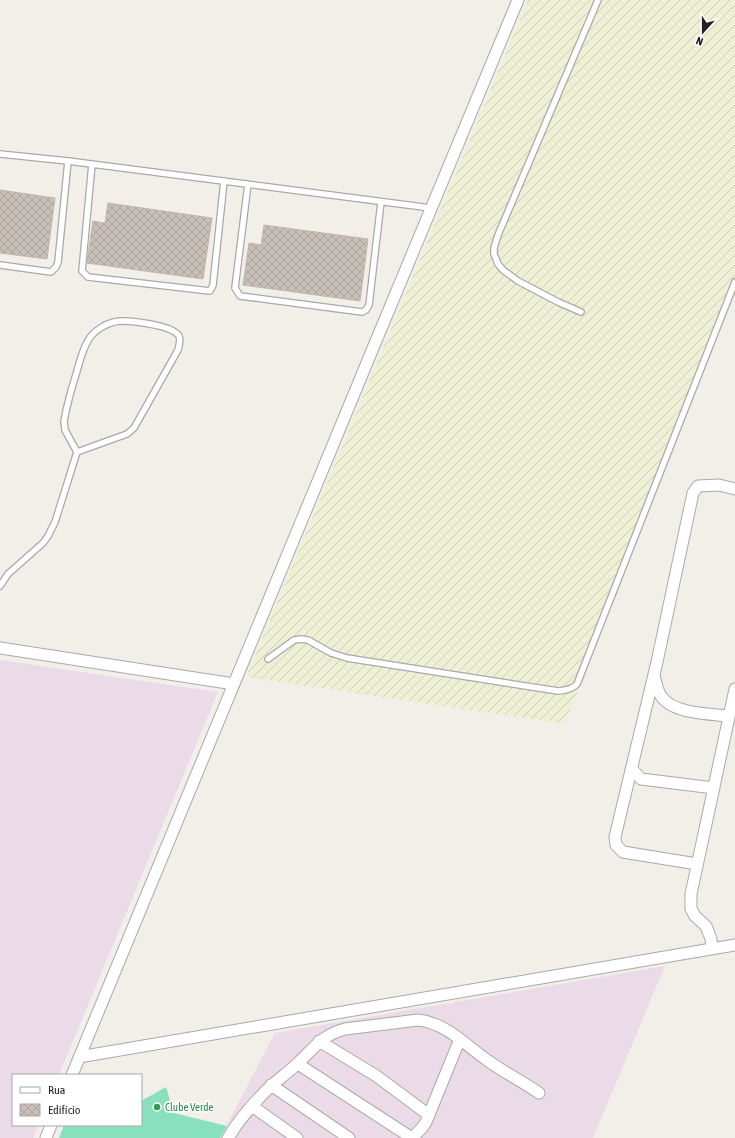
<svg xmlns="http://www.w3.org/2000/svg" width="735" height="1138" viewBox="0 0 735 1138" font-family="'Asap Condensed',sans-serif">
  <style>
    .industrial { fill: #ebdbe8 }
    .farmland { fill: url(#farmland-furrows) }
    .pitch { fill: #88e0be }
    .building { fill: url(#building-cross-hatch); stroke: #c4b6ab }
    .lines { fill: none; stroke-linecap: round; stroke-linejoin: round }
    .lane-casing { stroke: #a9a9a9; stroke-width: 8 }
    .street-casing { stroke: #a9a9a9; stroke-width: 13 }
    .lane { stroke: #fff; stroke-width: 5.5 }
    .street { stroke: #fff; stroke-width: 11 }
    .leisure-dot { fill: #2e9e5b; stroke: #fff; stroke-width: 1.5 }
    .labels { text-anchor: middle; stroke-width: 3.5; stroke-linejoin: round; paint-order: stroke }
    .leisure-label { font-size: 11px; fill: #27864d; stroke: #fff; text-anchor: start }
  </style>
  <defs>
    <pattern id="farmland-furrows" width="10" height="10" patternUnits="userSpaceOnUse"><rect width="10" height="10" fill="#eef0d5"/><path d="M-1 1l2-2M0 10L10 0M9 11l2-2" fill="none" stroke="#ccceb7"/></pattern>
    <pattern id="building-cross-hatch" width="8" height="8" patternUnits="userSpaceOnUse"><rect width="8" height="8" fill="#c7bfb8"/><path d="M0 0l8 8M0 8l8-8" fill="none" stroke="#aba49e"/></pattern>
  </defs>
  <rect width="100%" height="100%" fill="#f2efe9"/>
  <!-- industrial -->
  <path class="industrial" d="M 0,660 L 218,692 L 59,1075 L 13,1075 L 13,1125 L 38,1125 L 33,1138 L 0,1138 Z
    M 665,966 L 593,1138 L 220,1138 L 275,1033 Z"/>
  <!-- farmland -->
  <path class="farmland" d="M 528,0 L 735,0 L 735,286 L 565,724 L 246,677 Z"/>
  <!-- pitch -->
  <path class="pitch" d="M 166,1087 L 174,1113 L 227,1126 L 220,1138 L 59,1138 L 64,1125 L 141,1125 L 141,1101 Z"/>
  <!-- building -->
  <path class="building" d="M 0,190 L 55,198 L 47,259 L 0,253 Z
    M 108,203 L 212,218 L 203,279 L 87,263 L 93,221 L 105,223 Z
    M 264,225 L 368,239 L 360,301 L 243,285 L 249,243 L 261,245 Z"/>
  <g class="lines">
    <!-- lane casing -->
    <g class="lane-casing">
      <path id="lane" d="M 0,154 L 68,161 L 431,208
        M 92,164 L 82,271 L 88,277 L 210,291 L 213,285 L 224,181
        M 248,184 L 235,288 L 240,296 L 362,312 L 366,310 L 369,305 L 381,202
        M 0,265 L 51,272 L 56,267 L 58,262 L 68,161
        M 581,312 L 558,302 L 518,281 L 503,270 L 498,264 L 494,254 L 494,248 L 498,235 L 598,0
        M 0,586 L 8,574 L 43,543 L 48,536 L 55,522 L 77,452 L 65,430 L 64,421 C 67,404 72,387 77,371 C 80,360 83,348 89,339 C 94,331 105,324 114,322 C 125,319 173,325 179,336 C 181,340 179,346 178,350 L 134,428 L 127,434 L 77,452
        M 268,659 L 294,640 L 301,639 L 308,640 L 331,653 L 347,658 L 558,691 C 565,690 571,690 577,684 L 735,282"/>
    </g>
    <!-- street casing -->
    <g class="street-casing">
      <path id="street" d="M 0,648 L 234,684
        M 654,675 C 656,682 657,691 661,696 C 673,714 710,714 729,716
        M 632,769 L 641,779 L 714,788
        M 697,864 L 623,852 L 616,845 L 615,837 L 657,662 L 693,493 L 698,486 L 719,485 L 735,489
        M 712,949 L 711,939 L 706,926 L 695,916 L 691,909 L 691,894 L 735,689
        M 319,1041 L 375,1075 L 429,1115
        M 79,1057 L 735,945
        M 298,1064 L 412,1138
        M 72,1075 L 371,353 L 518,0
        M 271,1085 L 349,1138
        M 252,1106 L 297,1138
        M 46,1138 L 51,1125
        M 228,1138 C 240,1118 255,1101 272,1085 C 280,1078 290,1071 298,1063 C 314,1048 322,1035 345,1029 L 418,1020 C 446,1023 464,1044 487,1060 C 503,1072 522,1081 539,1093
        M 412,1138 L 422,1128 L 426,1122 L 460,1039"/>
    </g>
    <!-- lane -->
    <use href="#lane" class="lane"/>
    <!-- street -->
    <use href="#street" class="street"/>
  </g>
  <!-- markers -->
  <circle class="leisure-dot" cx="157" cy="1107" r="4"/>
  <g class="labels">
    <!-- leisure labels -->
    <g class="leisure-label">
      <text x="165" y="1111">Clube Verde</text>
    </g>
  </g>
  <!-- legend -->
  <rect x="12" y="1074" width="130" height="52" fill="#ffffff" stroke="#a7a7a7"/>
  <rect x="20" y="1087" width="20" height="6" fill="#ffffff" stroke="#a7a7a7"/>
  <text x="48" y="1094" font-size="12" fill="#222222">Rua</text>
  <rect x="20" y="1104" width="20" height="12" fill="url(#building-cross-hatch)" stroke="#a7a7a7"/>
  <text x="48" y="1114" font-size="12" fill="#222222">Edifício</text>
  <!-- north arrow -->
  <g transform="translate(703 32) rotate(201)" stroke="#ffffff" stroke-width="3" paint-order="stroke">
  <path d="M0-3L7 15L0 10L-7 15Z" fill="#222222"/>
  <text y="-6" font-size="11" font-weight="bold" text-anchor="middle" fill="#222222">N</text>
  </g>
</svg>
